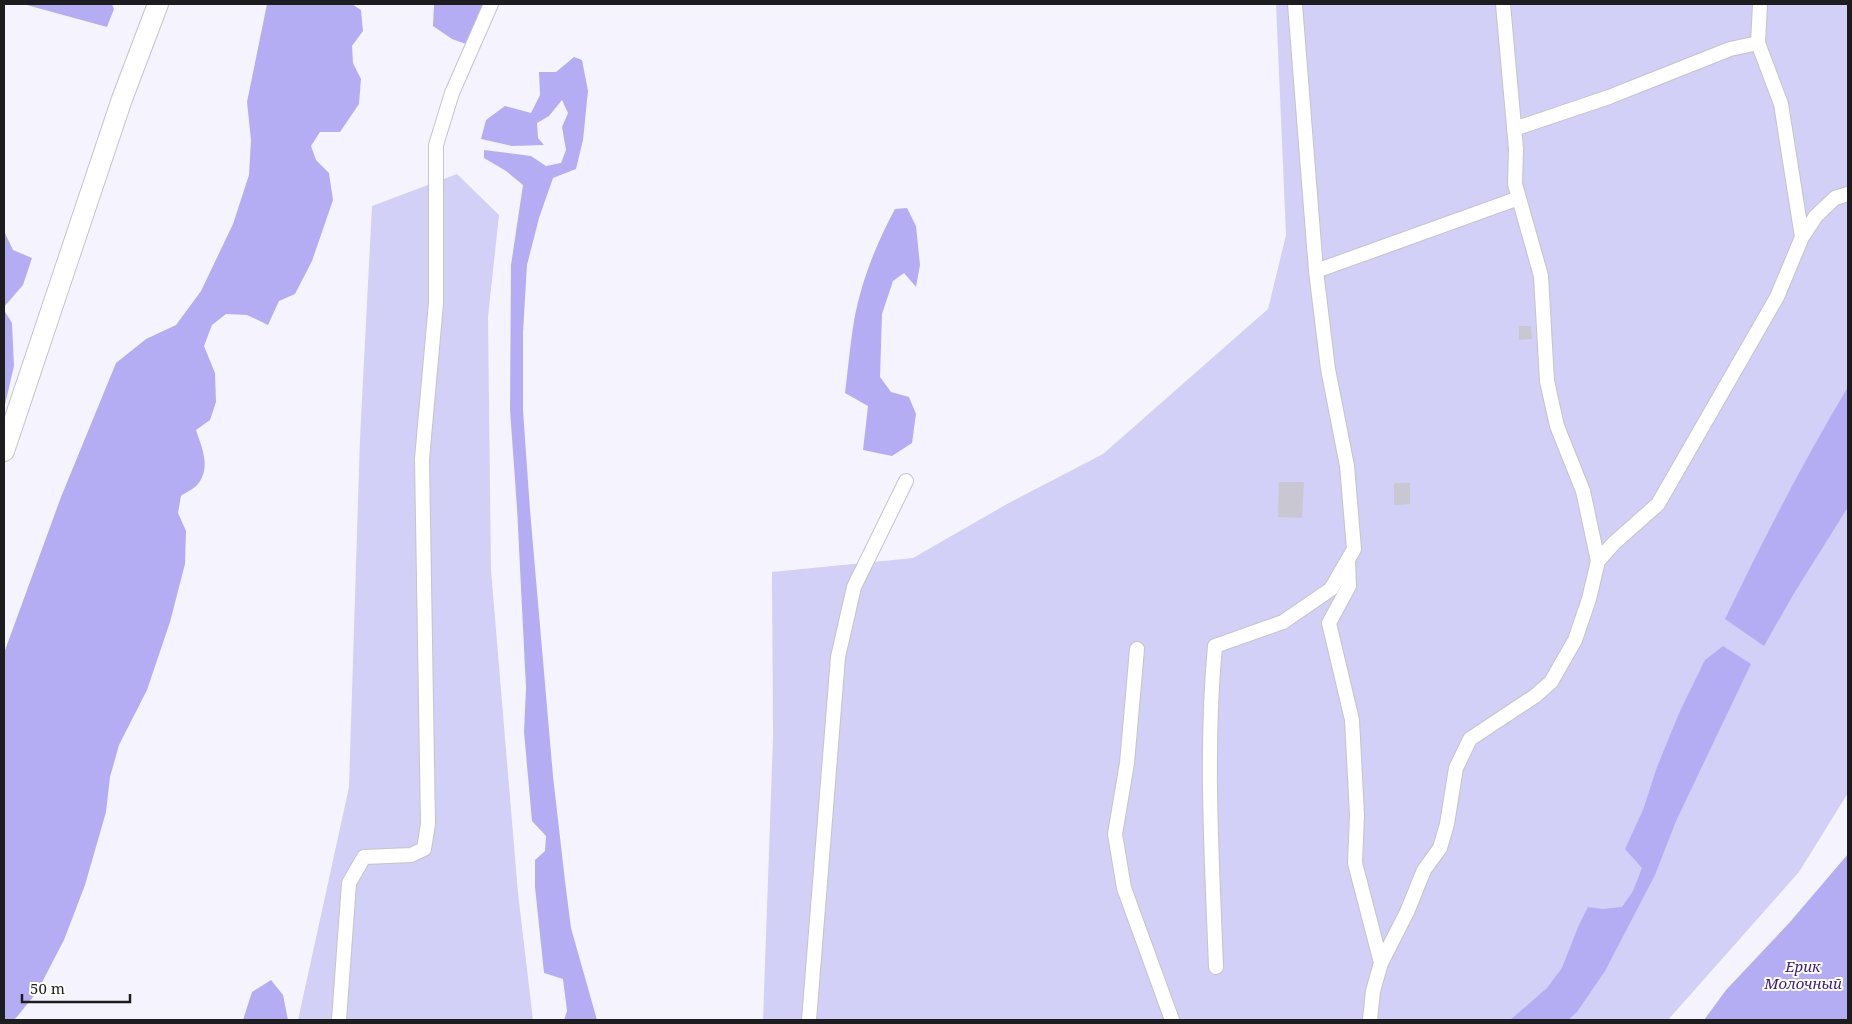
<svg xmlns="http://www.w3.org/2000/svg" width="1852" height="1024" viewBox="0 0 1852 1024" font-family="'Noto Serif',serif">
  <style>
    .green { fill: #d2d0f6 }
    .water { fill: #b4adf4 }
    .building { fill: #c9c8d2 }
    .lines { fill: none; stroke-linecap: round; stroke-linejoin: round }
    .street-casing { stroke: #c4c4cd; stroke-width: 16 }
    .secondary-casing { stroke: #c4c4cd; stroke-width: 22 }
    .street { stroke: #fff; stroke-width: 14 }
    .secondary { stroke: #fff; stroke-width: 20 }
    .labels { text-anchor: middle; stroke-width: 4; stroke-linejoin: round; paint-order: stroke }
    .water-label { font-size: 15px; font-style: italic; fill: #391d81; stroke: #fff }
  </style>
  <rect width="100%" height="100%" fill="#f5f4fe"/>
  <!-- green -->
  <path class="green" d="M 1276,4 L 1848,4 L 1848,793 L 1799,872 L 1668,1020 L 763,1020 L 773,738 L 772,572 L 913,558 L 1007,504 L 1103,454 L 1268,309 L 1286,235 Z
    M 457,174 L 499,215 L 488,317 L 491,570 L 518,893 L 533,1020 L 298,1020 L 349,787 L 360,438 L 372,206 Z"/>
  <!-- water -->
  <path class="water" d="M 23,4 L 112,4 L 114,9 L 107,27 Z
    M 267,4 L 352,4 L 361,10 L 363,31 L 352,46 L 353,63 L 361,79 L 359,104 L 340,132 L 320,132 L 311,146 L 316,160 L 329,173 L 333,200 L 312,261 L 295,294 L 279,301 L 268,325 L 247,315 L 226,314 L 212,325 L 204,346 L 215,373 L 216,402 L 210,420 L 196,430 C 202,448 211,467 198,484 C 194,489 186,492 181,496 L 178,513 L 186,531 L 185,564 L 170,622 L 147,690 L 119,745 L 110,777 L 106,812 L 85,885 L 64,940 L 37,992 L 16,1018 L 12,1020 L 4,1020 L 4,653 L 61,497 L 116,363 L 146,339 L 176,325 L 201,291 L 233,224 L 249,175 L 251,140 L 247,102 Z
    M 434,4 L 486,4 L 466,44 L 452,39 L 433,26 Z
    M 574,57 L 582,60 L 588,91 L 583,140 L 576,169 L 553,178 L 539,218 L 527,265 L 523,332 L 523,410 L 530,510 L 553,776 L 565,881 L 571,928 L 597,1020 L 564,1020 L 567,1011 L 563,979 L 544,973 L 535,887 L 535,860 L 545,851 L 546,836 L 532,821 L 524,732 L 526,688 L 517,508 L 510,410 L 511,265 L 523,185 L 506,171 L 484,158 L 484,150 L 531,156 L 546,166 L 561,163 L 566,150 L 562,127 L 568,113 L 562,100 L 549,116 L 537,123 L 538,138 L 544,145 L 512,146 L 481,139 L 486,120 L 505,106 L 531,113 L 540,95 L 539,72 L 556,72 Z
    M 907,208 L 916,226 L 920,265 L 916,287 L 904,273 L 893,281 L 882,314 L 880,377 L 891,392 L 909,397 L 916,414 L 912,443 L 892,456 L 863,450 L 868,406 L 845,393 C 848,369 850,345 854,321 C 861,282 876,244 895,209 Z
    M 4,231 L 13,250 L 32,258 L 23,285 L 4,307 Z
    M 4,310 L 12,323 L 14,366 L 4,409 Z
    M 1848,387 L 1848,507 L 1793,595 L 1764,646 L 1725,619 C 1763,540 1803,462 1848,387 Z
    M 1723,646 L 1751,664 L 1676,821 L 1655,875 L 1605,971 L 1577,1012 L 1568,1020 L 1510,1020 L 1547,988 L 1562,968 L 1578,927 L 1588,907 L 1603,909 L 1622,907 L 1633,891 L 1642,868 L 1625,849 L 1643,810 L 1657,767 L 1680,711 L 1705,660 Z
    M 1848,854 L 1848,1020 L 1704,1020 L 1726,990 L 1790,922 Z
    M 271,980 L 283,995 L 288,1020 L 243,1020 L 252,992 Z"/>
  <!-- building -->
  <path class="building" d="M 1519,326 L 1531,326 L 1532,339 L 1519,340 Z
    M 1279,482 L 1304,482 L 1302,518 L 1278,517 Z
    M 1394,483 L 1410,483 L 1410,504 L 1394,505 Z"/>
  <g class="lines">
    <!-- street casing -->
    <g class="street-casing">
      <path id="street" d="M 1503,4 L 1516,149 L 1515,184 L 1541,276 L 1547,381 L 1557,426 L 1583,491 L 1598,561
        M 1760,4 L 1758,43 L 1781,104 L 1802,237
        M 1514,129 L 1609,97 L 1730,49 L 1758,43
        M 1316,271 L 1519,198
        M 1348,561 L 1349,586 L 1329,623 L 1352,720 L 1357,815 L 1355,863 L 1381,963
        M 1137,649 L 1127,763 L 1115,834 L 1124,888 L 1172,1020
        M 1216,967 C 1212,860 1205,752 1215,646 L 1283,622 L 1331,589 L 1354,549 L 1347,466 L 1328,369 L 1316,271 L 1295,4
        M 339,1020 L 349,883 L 364,857 L 411,855 L 424,849 L 428,824 L 422,459 L 436,303 L 436,145 L 452,93 L 491,4
        M 809,1020 L 838,657 L 854,587 L 906,481
        M 1370,1020 L 1373,991 L 1381,963 L 1407,912 L 1424,870 L 1440,848 L 1447,824 L 1456,768 L 1470,739 L 1535,696 L 1551,682 L 1575,640 L 1589,599 L 1598,561 L 1614,543 L 1658,504 L 1777,297 L 1802,237 L 1816,216 L 1835,198 L 1848,194"/>
    </g>
    <!-- secondary casing -->
    <g class="secondary-casing">
      <path id="secondary" d="M 4,451 L 122,99 L 158,4"/>
    </g>
    <!-- street -->
    <use href="#street" class="street"/>
    <!-- secondary -->
    <use href="#secondary" class="secondary"/>
  </g>
  <g class="labels">
    <!-- water labels -->
    <g class="water-label">
      <text x="1803" y="972">Ерик<tspan x="1803" dy="17">Молочный</tspan></text>
    </g>
  </g>
  <!-- border -->
  <rect width="1852" height="1024" fill="none" stroke="#1d1d20" stroke-width="10"/>
  <!-- scale -->
  <path d="M22 994v8h108v-8" fill="none" stroke="#1d1d20" stroke-width="2.5"/>
  <text x="30" y="994" font-size="15" fill="#1d1d20" stroke="#ffffff" stroke-width="4" paint-order="stroke">50 m</text>
</svg>
